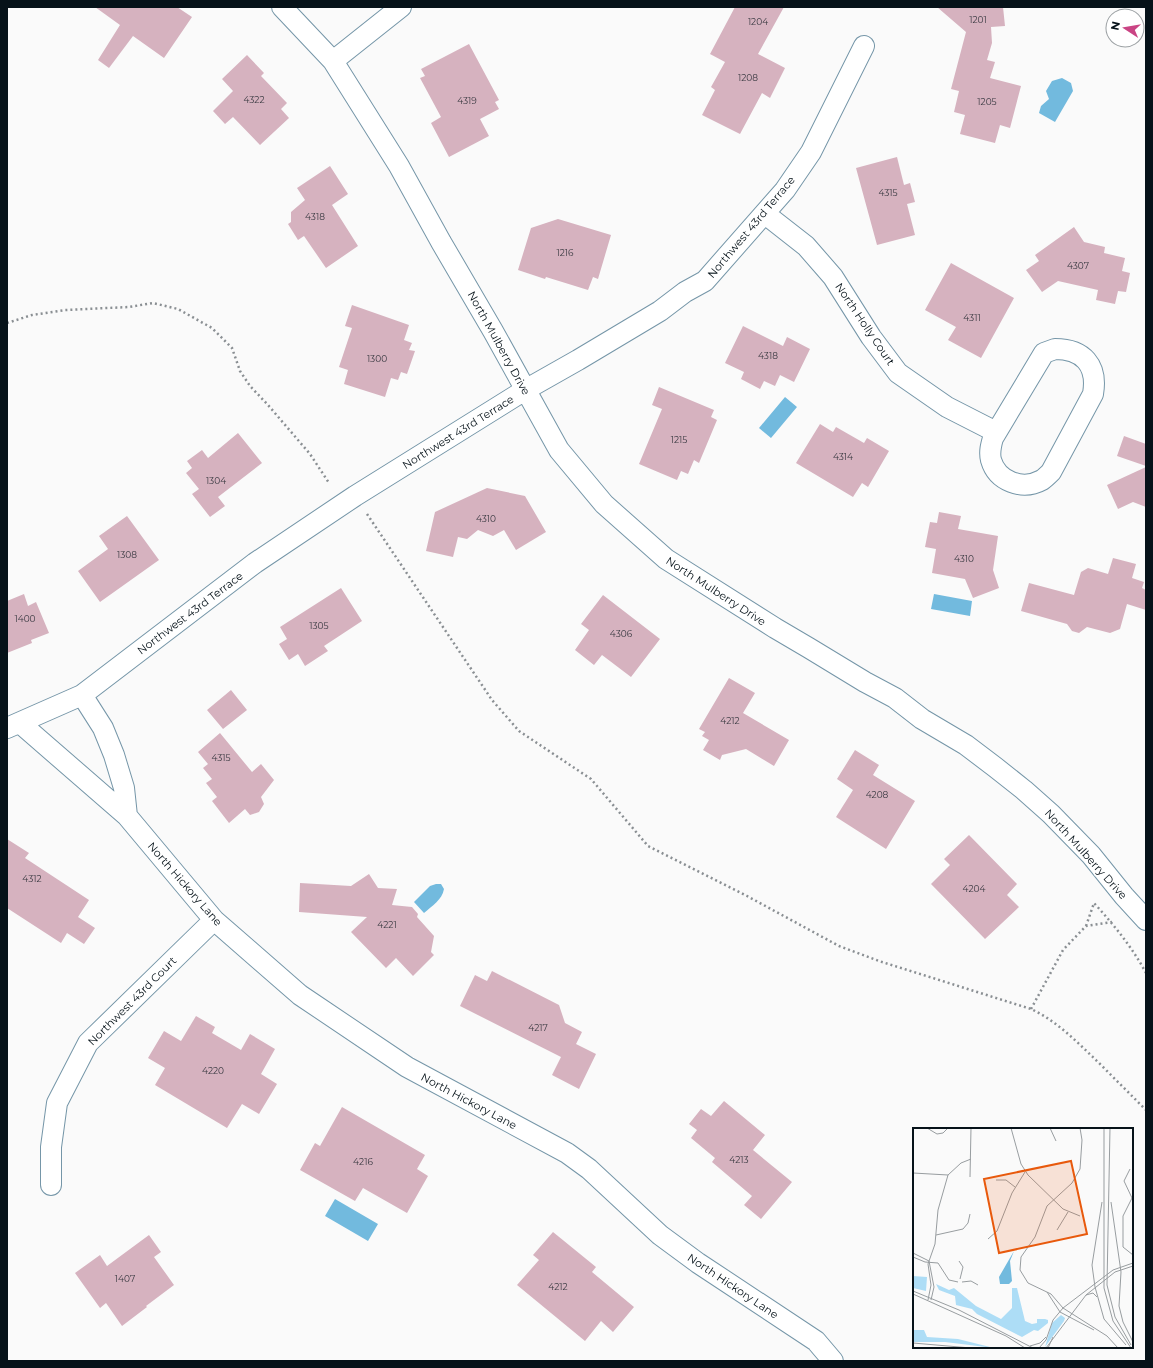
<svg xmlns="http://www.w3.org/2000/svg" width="1153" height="1368" viewBox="0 0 1153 1368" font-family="Montserrat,sans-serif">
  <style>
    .water { fill: #72bade }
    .building { fill: #d6b2bf }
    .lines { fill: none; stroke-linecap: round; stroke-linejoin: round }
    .minor-casing { stroke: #7596a8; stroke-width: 22 }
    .path { stroke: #8a8f93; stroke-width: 2.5; stroke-dasharray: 2 3; stroke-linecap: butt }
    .minor { stroke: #fff; stroke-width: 20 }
    .labels { text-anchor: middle; stroke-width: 3.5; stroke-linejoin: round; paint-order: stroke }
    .number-label { font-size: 9px; fill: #3a3a42 }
    .street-label { font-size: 11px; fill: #061219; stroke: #fff }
    .inset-road { fill: none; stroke: #989da0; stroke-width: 1 }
    .view { fill: #e8590c; fill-opacity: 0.15; stroke: #e8590c; stroke-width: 2 }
    .inset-edge { fill: none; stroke: #061219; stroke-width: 2 }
  </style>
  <rect width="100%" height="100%" fill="#fafafa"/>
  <!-- water -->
  <path class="water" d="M 1062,78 L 1071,83 L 1073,91 L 1055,122 L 1039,113 L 1041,106 L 1049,99 L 1046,91 L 1052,81 Z
    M 785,397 L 797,407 L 771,438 L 759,428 Z
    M 934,594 L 972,601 L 970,616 L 931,609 Z
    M 436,884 L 441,884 L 444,889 C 442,900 432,906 424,913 L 414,902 L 430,886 Z
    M 335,1199 L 378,1224 L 368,1241 L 325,1216 Z"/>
  <!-- building -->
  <path class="building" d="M 95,7 L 177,7 L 192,17 L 164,58 L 133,36 L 109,68 L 98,60 L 120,25 Z
    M 735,7 L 784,7 L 758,54 L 785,68 L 770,98 L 762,93 L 740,134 L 702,115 L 715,90 L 711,87 L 725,62 L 710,54 Z
    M 937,7 L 1003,7 L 1005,26 L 991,27 L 992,43 L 987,60 L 995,62 L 990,78 L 1021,86 L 1010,128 L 1000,125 L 995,143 L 960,134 L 965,115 L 954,112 L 959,91 L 951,89 L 966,32 Z
    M 469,44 L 499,100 L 495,102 L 499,109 L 480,119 L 489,136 L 449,157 L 431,123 L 441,117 L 420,78 L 425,76 L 421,69 Z
    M 247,55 L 264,73 L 261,76 L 287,103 L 281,109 L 289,118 L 260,145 L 233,117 L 225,124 L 213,111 L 233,91 L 222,79 Z
    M 897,157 L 904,185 L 910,183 L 915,202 L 907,204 L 915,235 L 877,245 L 856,168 Z
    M 330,166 L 348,194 L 332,205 L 358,246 L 326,268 L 304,236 L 298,240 L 288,224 L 291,222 L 291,212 L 305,200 L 297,188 Z
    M 558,219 L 611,235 L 598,279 L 593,277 L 588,290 L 546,277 L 545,279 L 518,270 L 531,228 Z
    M 1074,227 L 1084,242 L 1105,247 L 1104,253 L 1125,258 L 1122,271 L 1130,273 L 1126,292 L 1118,291 L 1115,304 L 1096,300 L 1098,290 L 1058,281 L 1042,292 L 1026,270 L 1039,261 L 1035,255 Z
    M 951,263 L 1014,298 L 981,358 L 948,340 L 956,327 L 925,310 Z
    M 352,305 L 409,325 L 404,340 L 412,343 L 409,350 L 415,351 L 407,374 L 401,372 L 398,380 L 391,378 L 385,397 L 344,384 L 348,370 L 339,367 L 352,328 L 345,326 Z
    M 743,326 L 783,346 L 787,337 L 810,349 L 794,382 L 780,375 L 775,386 L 764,381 L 760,389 L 741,379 L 744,372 L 725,363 Z
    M 659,387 L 714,410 L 711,417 L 717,420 L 699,463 L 694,460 L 688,474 L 681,471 L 677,480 L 639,464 L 662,409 L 652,405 Z
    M 820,424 L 833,432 L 836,427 L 864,443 L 867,438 L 889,451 L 868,487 L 862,483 L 853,497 L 796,463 Z
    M 238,433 L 262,463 L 218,497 L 225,506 L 210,517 L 192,494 L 199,489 L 186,473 L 192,468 L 187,461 L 202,450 L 208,458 Z
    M 1124,436 L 1146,444 L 1146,466 L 1117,456 Z
    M 1146,467 L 1146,507 L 1133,502 L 1118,509 L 1107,485 Z
    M 487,488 L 525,496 L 546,532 L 516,550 L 504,530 L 493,536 L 478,530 L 467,539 L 458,537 L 453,557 L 426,551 L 435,512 Z
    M 939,512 L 961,516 L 958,529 L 998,536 L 993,570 L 999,588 L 973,598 L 965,579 L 932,573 L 936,549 L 925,547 L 930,522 L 937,523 Z
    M 127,516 L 159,560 L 100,602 L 78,571 L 108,549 L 99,536 Z
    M 1113,558 L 1136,564 L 1132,578 L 1144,582 L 1142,588 L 1146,590 L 1146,610 L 1127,604 L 1120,629 L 1110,633 L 1087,627 L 1079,633 L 1072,631 L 1067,624 L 1021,611 L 1029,583 L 1074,595 L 1081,572 L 1088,568 L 1108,574 Z
    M 341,588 L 362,621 L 324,646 L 328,651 L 305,666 L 298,654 L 289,660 L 279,644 L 287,639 L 280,627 Z
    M 24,594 L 28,606 L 36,602 L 49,633 L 31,640 L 32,643 L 7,653 L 7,601 Z
    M 603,595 L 660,639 L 631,677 L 602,655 L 594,665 L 575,650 L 589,630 L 581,624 Z
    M 729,678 L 755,693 L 743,713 L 789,740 L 774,766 L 746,749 L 722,755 L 720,760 L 703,750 L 709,740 L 702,736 L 705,732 L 699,729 Z
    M 231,690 L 247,710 L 223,729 L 207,710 Z
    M 220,733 L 252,772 L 261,764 L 274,780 L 261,797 L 264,804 L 259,812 L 250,815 L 245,809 L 229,823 L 212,801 L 217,797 L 206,783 L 212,779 L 203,768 L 208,764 L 198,752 Z
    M 855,750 L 879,765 L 873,775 L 915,801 L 886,849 L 836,817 L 853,790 L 837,779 Z
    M 969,835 L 1017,884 L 1007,895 L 1019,907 L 985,939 L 931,884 L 950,865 L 944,859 Z
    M 7,839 L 29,853 L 25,858 L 89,900 L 78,917 L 95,928 L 84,944 L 67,933 L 61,943 L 7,908 Z
    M 369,874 L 378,888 L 397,889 L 392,905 L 412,907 L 418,914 L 417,917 L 434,936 L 431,952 L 434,955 L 413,976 L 396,958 L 386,968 L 351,932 L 367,917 L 299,912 L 300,883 L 351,886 Z
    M 492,971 L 559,1005 L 565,1023 L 582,1032 L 576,1044 L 596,1054 L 579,1089 L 552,1075 L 561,1057 L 460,1006 L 475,975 L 487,981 Z
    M 196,1016 L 215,1027 L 212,1033 L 241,1050 L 250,1034 L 275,1049 L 261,1074 L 277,1084 L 259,1114 L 242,1104 L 227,1128 L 155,1085 L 165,1068 L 148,1058 L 164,1031 L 181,1041 Z
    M 724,1101 L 765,1135 L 753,1150 L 792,1182 L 761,1219 L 744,1205 L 752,1196 L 712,1162 L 715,1158 L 691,1138 L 697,1130 L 689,1124 L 701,1109 L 711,1116 Z
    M 342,1107 L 425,1155 L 417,1169 L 428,1176 L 407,1213 L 363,1188 L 355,1201 L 300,1170 L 315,1143 L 320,1146 Z
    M 553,1232 L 596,1267 L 592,1272 L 634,1307 L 613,1332 L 601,1321 L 585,1341 L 517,1285 L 539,1260 L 533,1255 Z
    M 149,1235 L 161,1252 L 154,1257 L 174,1285 L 146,1306 L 147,1307 L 122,1326 L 106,1303 L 100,1308 L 75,1273 L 100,1255 L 107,1266 Z"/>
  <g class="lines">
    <!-- minor casing -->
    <g class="minor-casing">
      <path id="minor" d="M 282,7 L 333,61 L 399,166 L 441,242 L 493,331 L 559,450 L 604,504 L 666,559 L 775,628 L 809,648 L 865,682 L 895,698 L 922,719 L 966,745 L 995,767 L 1024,790 L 1051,814 L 1091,855 L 1124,896 L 1146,920
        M 333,61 L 401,7
        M 765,214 L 806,246 L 833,277 L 871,337 L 898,373 L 947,407 L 996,432
        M 1055,349 C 1083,349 1098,365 1093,394 L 1051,472 C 1048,475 1045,478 1042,480 C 1022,491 997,481 991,460 C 989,452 991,445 993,438 L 1044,353 Z
        M 82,695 L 103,728 L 114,755 L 124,788 L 127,816
        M 20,723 L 127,816 L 214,920 L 300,995 L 407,1067 L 567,1153 L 589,1169 L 660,1235 L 698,1263 L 816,1341 L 833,1361
        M 7,728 L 82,695 L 255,563 L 355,496 L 525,390 L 578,360 L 660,311 L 685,292 L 705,281 L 785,190 L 811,152 L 864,46
        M 51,1185 L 51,1147 L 57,1103 L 88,1043 L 214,920"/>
    </g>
    <!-- path -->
    <path class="path" d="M 7,323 L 32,315 L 65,310 L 129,307 L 153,303 L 178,309 L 212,328 L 232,348 L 240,371 L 250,386 L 268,405 L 310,454 L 329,483
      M 367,514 L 492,700 L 519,731 L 591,779 L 648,846 L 747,896 L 839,946 L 879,961 L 1031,1009 C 1057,1021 1077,1042 1098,1062 C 1114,1078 1130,1094 1146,1110
      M 1086,926 L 1094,903 C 1114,925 1132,947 1146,973
      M 1031,1009 L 1063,950 L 1086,926 L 1112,922"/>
    <!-- minor -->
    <use href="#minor" class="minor"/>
  </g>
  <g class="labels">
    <!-- number labels -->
    <g class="number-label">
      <text x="978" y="23">1201</text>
      <text x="758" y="25">1204</text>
      <text x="748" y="81">1208</text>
      <text x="254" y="103">4322</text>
      <text x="467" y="104">4319</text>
      <text x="987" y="105">1205</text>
      <text x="888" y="196">4315</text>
      <text x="315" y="220">4318</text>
      <text x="565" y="256">1216</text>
      <text x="1078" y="269">4307</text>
      <text x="972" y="321">4311</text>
      <text x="768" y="359">4318</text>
      <text x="377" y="362">1300</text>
      <text x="679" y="443">1215</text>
      <text x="843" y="460">4314</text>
      <text x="216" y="484">1304</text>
      <text x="486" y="522">4310</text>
      <text x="127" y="558">1308</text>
      <text x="964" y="562">4310</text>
      <text x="25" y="622">1400</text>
      <text x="319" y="629">1305</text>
      <text x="621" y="637">4306</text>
      <text x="730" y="724">4212</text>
      <text x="221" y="761">4315</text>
      <text x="877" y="798">4208</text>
      <text x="32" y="882">4312</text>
      <text x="974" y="892">4204</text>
      <text x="387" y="928">4221</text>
      <text x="538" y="1031">4217</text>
      <text x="213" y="1074">4220</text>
      <text x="739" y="1163">4213</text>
      <text x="363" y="1165">4216</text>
      <text x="125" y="1282">1407</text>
      <text x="558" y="1290">4212</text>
    </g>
    <!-- street labels -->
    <g class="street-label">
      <text transform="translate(751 227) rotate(-50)" y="4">Northwest 43rd Terrace</text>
      <text transform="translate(865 324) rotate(56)" y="4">North Holly Court</text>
      <text transform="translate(499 343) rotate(61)" y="4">North Mulberry Drive</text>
      <text transform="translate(458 432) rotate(-32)" y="4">Northwest 43rd Terrace</text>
      <text transform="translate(716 591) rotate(33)" y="4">North Mulberry Drive</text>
      <text transform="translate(190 613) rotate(-37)" y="4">Northwest 43rd Terrace</text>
      <text transform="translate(1086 854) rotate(48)" y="4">North Mulberry Drive</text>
      <text transform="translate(185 884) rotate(49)" y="4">North Hickory Lane</text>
      <text transform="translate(132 1001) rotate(-45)" y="4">Northwest 43rd Court</text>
      <text transform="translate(469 1101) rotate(28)" y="4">North Hickory Lane</text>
      <text transform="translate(733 1286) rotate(34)" y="4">North Hickory Lane</text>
    </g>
  </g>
  <!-- overview -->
  <g transform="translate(913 1128)">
    <rect width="220" height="220" fill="#fafafa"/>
    <path d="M 0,148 L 14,149 L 13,163 L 0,160 ZM 23,156 L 36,162 L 41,160 L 63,178 L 88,191 L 99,180 L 99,160 L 104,160 L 112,193 L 119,196 L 124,195 L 124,191 L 132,191 L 135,192 L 135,195 L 125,203 L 121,202 L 109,209 L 64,186 L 59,181 L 43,177 L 42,168 L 26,162 ZM 148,187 L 152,190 L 151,193 L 132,219 L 139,195 ZM 0,202 L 11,202 L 14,209 L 45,211 L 81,220 L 32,214 L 0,214 Z" fill="#adddf6"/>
    <path d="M 101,123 L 97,133 L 99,153 L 96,156 L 87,156 L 86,149 Z" fill="#72bade"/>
    <path class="inset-road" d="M 14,0 L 24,6 L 30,5 L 35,0M 98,0 L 108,36 L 115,47 L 150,81 L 167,88M 137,0 L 143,13M 167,0 L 169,12 L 167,41 L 159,55 L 134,78 L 122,109 L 108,129 L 107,142 L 115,155 L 138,166 L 150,180 L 194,208 L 205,220M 191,0 L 191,160 L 200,193 L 218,220M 197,0 L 194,157 L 202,189 L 218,217M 217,41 L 211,53 L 219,70 L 210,88 L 210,119 L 220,127M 0,45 L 35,47 L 48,35 L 58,31M 57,49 L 58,0M 83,52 L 93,52 L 102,59M 189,74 L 179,137 L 182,159 L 191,191 L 213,217M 198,74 L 208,144 L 206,178 L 210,194 L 220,214M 144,102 L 155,84M 23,107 L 50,101 L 55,95 L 57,86M 75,111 L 84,103 L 99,65 L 112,44M 0,125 L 16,133M 0,129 L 12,134 L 25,135 L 36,152 L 45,154M 16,133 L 21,159 L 18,172M 46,133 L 50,139 L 47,151M 49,154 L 58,153 L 65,157M 0,163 L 46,182 L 120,220M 134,164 L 147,184 L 181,202M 0,166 L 93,208 L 112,220M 173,167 L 180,165 L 184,169M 15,172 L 18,157 L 15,136 L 22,116 L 25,82 L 35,47M 0,215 L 58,220M 117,218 L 127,215 L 133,209M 126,220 L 133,212 L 140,192 L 150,180 L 200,142 L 220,135M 133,220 L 173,167 L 202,144 L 220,138M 135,220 L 140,209"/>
    <path class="view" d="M 158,33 L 174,106 L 86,125 L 71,51 Z"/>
    <rect width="220" height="220" class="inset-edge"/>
  </g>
  <!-- border -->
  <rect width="1153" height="1368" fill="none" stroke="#061219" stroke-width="16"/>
  <!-- north arrow -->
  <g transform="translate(1125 28) rotate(282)"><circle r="19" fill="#ffffff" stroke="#9ba0a3"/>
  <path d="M0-3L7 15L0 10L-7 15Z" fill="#ca4484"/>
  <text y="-6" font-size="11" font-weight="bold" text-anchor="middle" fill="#061219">N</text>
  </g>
</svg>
